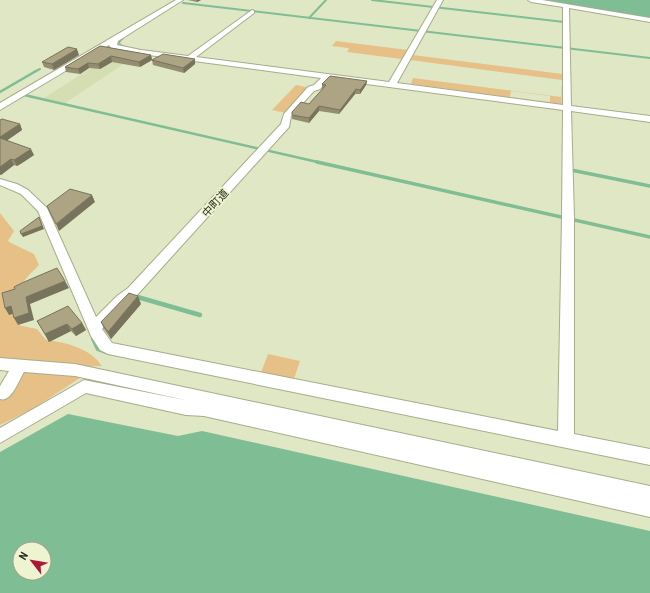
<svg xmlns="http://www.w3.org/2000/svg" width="650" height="593" viewBox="0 0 650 593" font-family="'Roboto Condensed','Noto Sans JP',sans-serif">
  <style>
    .built { fill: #d5ddb3 }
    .green { fill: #e7c088; fill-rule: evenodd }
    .water { fill: #7fbd94; fill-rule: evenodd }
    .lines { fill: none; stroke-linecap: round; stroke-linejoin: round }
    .stream-far3 { stroke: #7fbd94; stroke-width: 2 }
    .stream-far2 { stroke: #7fbd94; stroke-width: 2.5 }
    .stream-far1 { stroke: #7fbd94; stroke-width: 3.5 }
    .stream { stroke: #7fbd94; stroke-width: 4.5 }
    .minor-casing { stroke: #a6ac8b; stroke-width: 2 }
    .minor { fill: #fff; fill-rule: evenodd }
    .wall { fill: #948d71 }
    .shaded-wall { fill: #78735c }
    .building { fill: #aca483; stroke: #78735c }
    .labels { text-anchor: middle; stroke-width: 3.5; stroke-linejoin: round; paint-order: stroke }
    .street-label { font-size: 11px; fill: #2a2c1f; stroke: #eef4d1 }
  </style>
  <rect width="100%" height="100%" fill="#e0e7c4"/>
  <!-- built -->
  <path class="built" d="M 137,55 L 65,103 L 44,98 L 99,63 Z"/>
  <!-- green -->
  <path class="green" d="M 336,41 L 408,50 L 402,59 L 347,52 L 349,49 L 348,48 L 332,46 Z
    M 413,55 L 562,74 L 562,80 L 410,60 Z
    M 413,78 L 561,97 L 561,104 L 411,84 ZM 511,91 L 550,96 L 550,102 L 510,97 Z
    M 296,85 L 310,88 L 286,113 L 272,110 Z
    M 0,213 L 14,231 L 8,241 L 11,243 L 34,254 L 39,265 L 30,274 L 13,294 L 13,310 L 18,325 L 37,329 L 46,340 C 66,342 91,349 102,366 L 77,367 L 0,360 Z
    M 268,354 L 300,361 L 293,382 L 260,375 Z
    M 7,368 L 83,376 L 34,408 L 0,425 L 0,394 L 8,379 Z"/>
  <!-- water -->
  <path class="water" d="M 537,0 L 650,0 L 650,19 Z
    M 68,414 L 178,436 L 202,431 L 650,531 L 650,593 L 0,593 L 0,452 ZM 20,549 L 44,549 L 44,573 L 20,573 Z"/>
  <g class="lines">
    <!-- stream-far3 -->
    <path class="stream-far3" d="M 372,0 L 564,22
      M 183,3 L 650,58
      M 309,18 L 326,0
      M 123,38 L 119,42 L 120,45 L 127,48
      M 34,72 L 40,69"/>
    <!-- stream-far2 -->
    <path class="stream-far2" d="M 563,87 L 563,105
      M 0,92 L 36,71
      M 21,97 L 24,95 L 322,163"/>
    <!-- stream-far1 -->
    <path class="stream-far1" d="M 317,162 L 650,237
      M 571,170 L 650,186"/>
    <!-- stream -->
    <path class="stream" d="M 134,296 L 200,315
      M 93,338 L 98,349 L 109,353"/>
    <!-- minor casing -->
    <g class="minor-casing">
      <path id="minor" d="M 176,0 L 183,0 L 118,41 L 117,45 L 141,50 L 188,56 L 252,10 L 254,11 L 254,13 L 196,57 L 389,82 L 437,0 L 443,0 L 397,83 L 563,105 L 563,7 L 531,2 L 528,0 L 542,0 L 650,18 L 650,22 L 569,8 L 571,106 L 650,116 L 650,122 L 571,111 L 574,217 L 574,434 L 650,449 L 650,465 L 108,354 L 100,350 L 91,336 L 38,211 L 21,194 L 0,185 L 0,179 L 17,184 L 28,190 L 47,208 L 96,317 L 117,296 L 128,288 L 281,124 L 284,114 L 308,87 L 314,85 L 321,78 L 141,54 L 112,49 L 109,45 L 0,110 L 0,103 ZM 329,79 L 563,110 L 562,217 L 558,431 L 112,343 L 102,329 L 127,302 L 138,294 L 289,127 L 291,116 L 314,91 L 320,89 Z
        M 0,358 L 75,364 L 650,486 L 650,517 L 204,416 L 186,415 L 86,393 L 0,443 L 0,428 L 84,380 L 190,401 L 75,376 L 24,372 C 19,380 11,403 0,399 L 0,386 L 9,371 L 0,370 Z"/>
    </g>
    <!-- minor -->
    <use href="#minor" class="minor"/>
  </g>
  <!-- wall -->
  <path class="wall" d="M 188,0 L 201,0 L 197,2 Z
    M 100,46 L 151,55 L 152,60 L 140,67 L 112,62 L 100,69 L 89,68 L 80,74 L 66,72 L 65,67 Z
    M 79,55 L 54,70 L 44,67 L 42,62 Z
    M 152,60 L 195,64 L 184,73 L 153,65 Z
    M 367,81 L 366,85 L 360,94 L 355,94 L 339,114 L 319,111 L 309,123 L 292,119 L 292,115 L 309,104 L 323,89 L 322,89 L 322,84 Z
    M 0,120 L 20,124 L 22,130 L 7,140 L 34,155 L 22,163 L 17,166 L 14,165 L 1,175 L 0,175 Z
    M 141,304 L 111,339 L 104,329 L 101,322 Z
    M 37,321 L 82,323 L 86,330 L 76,336 L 71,331 L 49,342 Z"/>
  <!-- shaded-wall -->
  <path class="shaded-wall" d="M 197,0 L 201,0 L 197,2 Z
    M 77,49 L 79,55 L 54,70 L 52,64 Z
    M 151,55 L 152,60 L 140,67 L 139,62 Z
    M 111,56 L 112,62 L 100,69 L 98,64 Z
    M 195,59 L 195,64 L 184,73 L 183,68 Z
    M 88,63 L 89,68 L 80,74 L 78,69 Z
    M 367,81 L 366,85 L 360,94 L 360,90 Z
    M 356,89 L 355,94 L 339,114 L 340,110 Z
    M 319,106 L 319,111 L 309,123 L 309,118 Z
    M 20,124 L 22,130 L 2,144 L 0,140 L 0,137 Z
    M 31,149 L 34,155 L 22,163 L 17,166 L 14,160 Z
    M 11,159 L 14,165 L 1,175 L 0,173 L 0,167 Z
    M 92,195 L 95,202 L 59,231 L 56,224 Z
    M 39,217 L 44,229 L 23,237 L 21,234 Z
    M 65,281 L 69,288 L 30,304 L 34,320 L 18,325 L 14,318 L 26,297 Z
    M 138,296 L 141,304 L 111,339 L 108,332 Z
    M 11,306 L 16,313 L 9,315 L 5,308 Z
    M 82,323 L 86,330 L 76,336 L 72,329 Z
    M 67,324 L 71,331 L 49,342 L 45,334 Z"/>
  <!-- building -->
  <path class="building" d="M 100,46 L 151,55 L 139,62 L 111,56 L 98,64 L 88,63 L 78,69 L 65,67 Z
    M 68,47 L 77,49 L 52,64 L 42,62 Z
    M 163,54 L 195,59 L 183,68 L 152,60 Z
    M 330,76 L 367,81 L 360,90 L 356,89 L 340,110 L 319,106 L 309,118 L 292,115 L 292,112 L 301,102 L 309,104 L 326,85 L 322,84 Z
    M 2,119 L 20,124 L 0,137 L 0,120 Z
    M 0,138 L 31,149 L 19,157 L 14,160 L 11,159 L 0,167 Z
    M 70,189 L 92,195 L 56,224 L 47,206 Z
    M 39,217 L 42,226 L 21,234 L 20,231 Z
    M 57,268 L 65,281 L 26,297 L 29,313 L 14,318 L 11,306 L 5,308 L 2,293 L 15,289 L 14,287 L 24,282 Z
    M 129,293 L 138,296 L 108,332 L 101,322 Z
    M 68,306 L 82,323 L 72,329 L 67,324 L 45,334 L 37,321 Z"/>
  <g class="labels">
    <!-- street labels -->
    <g class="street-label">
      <text transform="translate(215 203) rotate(-48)" y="4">中町道</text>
    </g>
  </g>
  <!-- north arrow -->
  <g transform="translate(32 561) rotate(301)"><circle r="19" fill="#eef4d1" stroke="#a0a48a"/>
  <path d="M0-3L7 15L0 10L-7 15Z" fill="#ad1837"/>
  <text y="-6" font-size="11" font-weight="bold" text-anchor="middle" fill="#2a2c1f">N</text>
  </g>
</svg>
